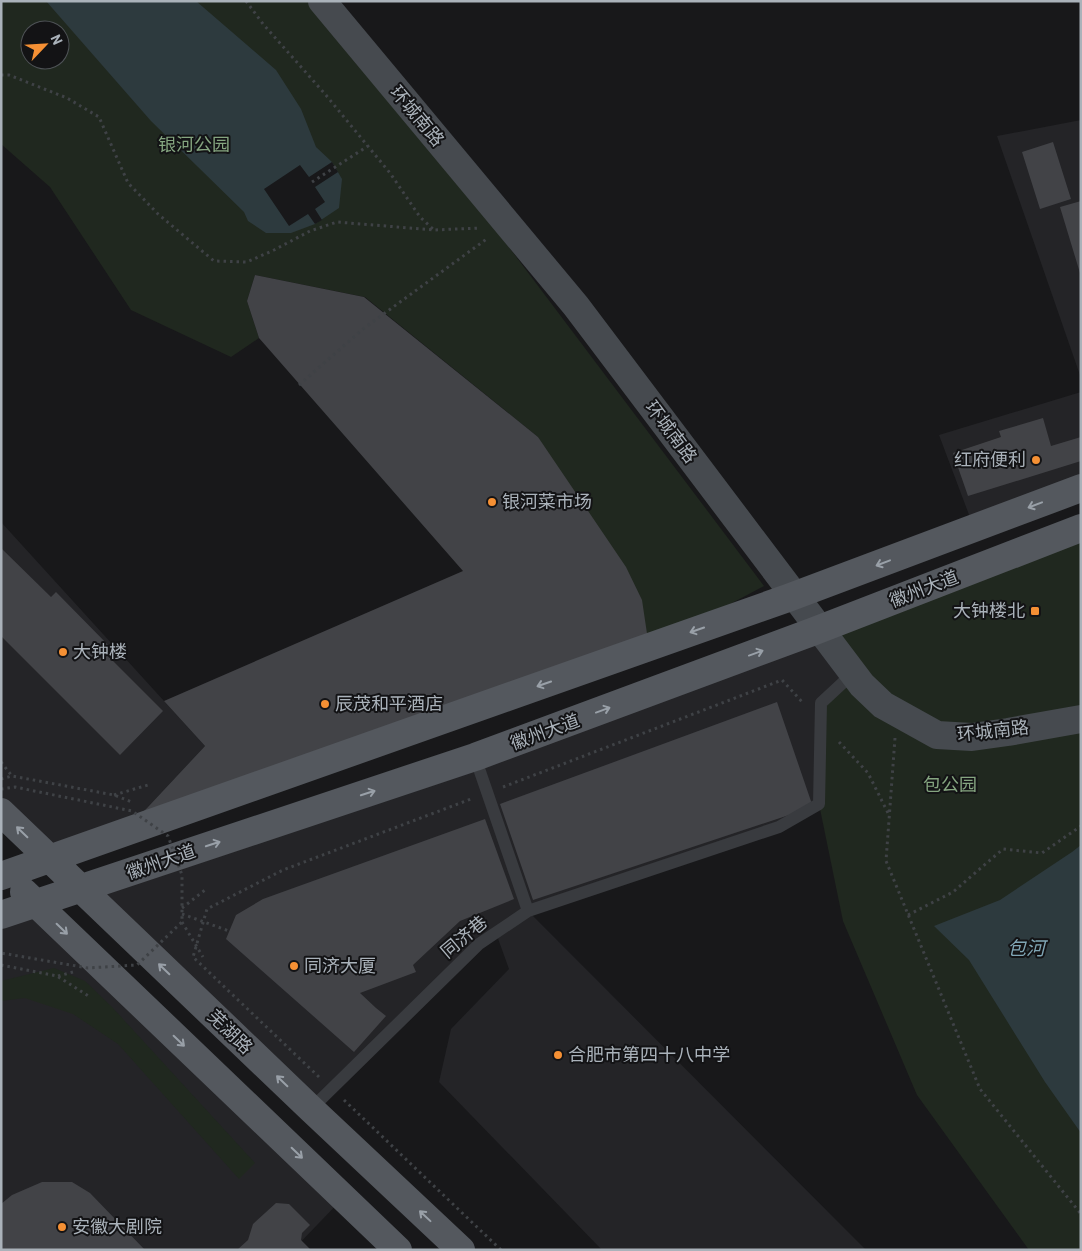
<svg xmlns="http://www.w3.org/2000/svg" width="1082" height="1251" viewBox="0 0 1082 1251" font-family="Barlow,'Noto Sans SC',sans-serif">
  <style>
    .built { fill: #242427 }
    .green { fill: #20281f; fill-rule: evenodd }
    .water { fill: #2d3a3e }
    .pier { fill: #18181a }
    .building { fill: #424347 }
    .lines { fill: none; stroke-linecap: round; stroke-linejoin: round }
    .path { stroke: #3f4246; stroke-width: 3; stroke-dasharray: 2.5 4; stroke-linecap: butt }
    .lane { stroke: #393b3f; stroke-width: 12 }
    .secondary { stroke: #464a4f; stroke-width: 28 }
    .primary { stroke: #54585e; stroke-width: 28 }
    .path-bridge { stroke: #3f4246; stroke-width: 3; stroke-dasharray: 2.5 4; stroke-linecap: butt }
    .oneway { stroke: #99a0a8 }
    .poi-dot { fill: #f59034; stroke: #131315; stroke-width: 2 }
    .labels { text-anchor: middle; stroke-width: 4; stroke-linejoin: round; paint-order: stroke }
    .street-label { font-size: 18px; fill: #aab2ba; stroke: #131315 }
    .park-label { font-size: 18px; fill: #85a580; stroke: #131315 }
    .poi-label { font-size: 18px; fill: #aab2ba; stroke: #131315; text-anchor: start }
    .water-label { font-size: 19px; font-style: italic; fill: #80a6b5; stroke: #131315 }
  </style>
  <rect width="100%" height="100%" fill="#18181a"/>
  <!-- built -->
  <path class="built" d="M 1081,120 L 1081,378 L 997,136 Z
    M 1081,392 L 1081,488 L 974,528 L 939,435 Z
    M 1,522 L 205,746 L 147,808 L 120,834 L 50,859 L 1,812 Z
    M 812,632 L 849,677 L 819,804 L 779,827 L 528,911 L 866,1250 L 602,1250 L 439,1082 L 451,1029 L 509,969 L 496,933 L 311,1109 L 81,889 Z
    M 36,904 L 343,1198 L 293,1250 L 1,1250 L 1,915 Z"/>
  <!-- green -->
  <path class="green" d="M 1,1 L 313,1 L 505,242 L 764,586 L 649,647 L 538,437 L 365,297 L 255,275 L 247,301 L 259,338 L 231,357 L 131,310 L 50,187 L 1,144 ZM 30,30 L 60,30 L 60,60 L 30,60 Z
    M 1081,528 L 1081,1250 L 1029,1250 L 917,1095 L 843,921 L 819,804 L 821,703 L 849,677 L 812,632 Z
    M 54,968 L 85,981 L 112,1007 L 255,1163 L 239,1179 L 118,1044 L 73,1014 L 25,998 L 1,1001 L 1,981 Z"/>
  <!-- water -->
  <path class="water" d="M 46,1 L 196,1 L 276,70 L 301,109 L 316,147 L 332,162 L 342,179 L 339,208 L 315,224 L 291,233 L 266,233 L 248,221 L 244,212 L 151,121 Z
    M 1081,845 L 1081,1133 L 1045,1082 L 969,960 L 934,926 L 1000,900 L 1072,852 Z"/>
  <!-- pier -->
  <path class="pier" d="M 332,162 L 338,172 L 315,187 L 325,202 L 315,209 L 322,220 L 315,224 L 308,214 L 289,226 L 264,189 L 300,165 L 309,177 Z"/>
  <!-- building -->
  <path class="building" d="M 1053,142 L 1071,199 L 1040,209 L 1022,152 Z
    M 1081,201 L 1081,273 L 1080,273 L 1060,207 Z
    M 255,275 L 364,297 L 538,437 L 626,567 L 642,600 L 649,647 L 120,834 L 147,808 L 205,746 L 164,701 L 463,571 L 259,338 L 247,301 Z
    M 1043,418 L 1051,446 L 1081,437 L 1081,461 L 968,496 L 953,453 L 1001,437 L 999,431 Z
    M 1,548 L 51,597 L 56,592 L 112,649 L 107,655 L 163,711 L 120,755 L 1,636 Z
    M 777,702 L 813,807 L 533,900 L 500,804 Z
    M 485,819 L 514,899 L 460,921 L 413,965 L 416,972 L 360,993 L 376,1008 L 386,1016 L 354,1052 L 226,939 L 236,915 L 263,899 Z
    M 42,1182 L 72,1182 L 90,1193 L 145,1250 L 1,1250 L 1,1204 L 12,1195 Z
    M 276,1203 L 289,1204 L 310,1225 L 302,1233 L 301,1240 L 311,1250 L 237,1250 L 248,1240 L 253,1224 Z"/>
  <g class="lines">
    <!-- path -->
    <path class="path" d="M 246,1 L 263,24 L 325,94 L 390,173 L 420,217 L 434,230
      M 1,75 L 9,75 L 67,98 L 99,117 L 128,183 L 158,214 L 214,261 L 247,262 L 274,250 L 310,231 L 337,222 L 434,230 L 480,228
      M 312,182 L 368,146
      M 299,385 L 363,329 L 488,238
      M 895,738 L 886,861 L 980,1089 L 1081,1214
      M 839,742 L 868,773 L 889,815
      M 1,762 L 12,776
      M 1,779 L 12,776 L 114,795 L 132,802
      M 503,787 L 782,680 L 804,704
      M 114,795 L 148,785
      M 182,908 L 205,890
      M 182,914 L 229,931
      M 908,915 L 953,892 L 1003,849 L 1042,853 L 1081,826
      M 182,922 L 203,957
      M 1,965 L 57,976 L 90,997
      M 58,976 L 73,972
      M 319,1077 L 193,957 L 207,909 L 283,870 L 471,799
      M 344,1100 L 501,1250"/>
    <!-- lane -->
    <path class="lane" d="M 528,911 L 779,827 L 819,804 L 821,703 L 849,677
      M 311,1109 L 479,944 L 528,911 L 475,757"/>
    <!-- secondary -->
    <path class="secondary" d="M 322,1 L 576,306 L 862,685 L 883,705 L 937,735 L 972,737 L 1008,732 L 1081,719"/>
    <!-- primary -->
    <path class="primary" d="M 1,812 L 311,1109 L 461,1250
      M 1,876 L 788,598 L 1081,488
      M 24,892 L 398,1250
      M 1,915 L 475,757 L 812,632 L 1081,528"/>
    <!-- path-bridge -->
    <path class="path-bridge" d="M 1,789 L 15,787 L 132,811 L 168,836 L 182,875 L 182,922 L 137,965 L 88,968 L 1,953"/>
  </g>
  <!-- one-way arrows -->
  <defs><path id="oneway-shaft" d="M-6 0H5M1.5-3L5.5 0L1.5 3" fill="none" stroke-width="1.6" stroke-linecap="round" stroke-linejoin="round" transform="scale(1.25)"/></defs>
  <g class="oneway">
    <use href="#oneway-shaft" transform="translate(1035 505) rotate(159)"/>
    <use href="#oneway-shaft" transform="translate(883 563) rotate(159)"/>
    <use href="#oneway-shaft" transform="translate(697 630) rotate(161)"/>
    <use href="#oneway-shaft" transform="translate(756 653) rotate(-20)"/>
    <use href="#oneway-shaft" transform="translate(544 684) rotate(161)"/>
    <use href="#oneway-shaft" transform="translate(603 710) rotate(-20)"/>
    <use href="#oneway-shaft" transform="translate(368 793) rotate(-18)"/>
    <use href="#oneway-shaft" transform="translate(22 832) rotate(-136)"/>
    <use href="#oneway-shaft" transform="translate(213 844) rotate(-18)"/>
    <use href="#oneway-shaft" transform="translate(62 929) rotate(44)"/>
    <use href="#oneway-shaft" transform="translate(164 969) rotate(-136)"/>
    <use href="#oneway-shaft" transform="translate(179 1041) rotate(44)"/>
    <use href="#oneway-shaft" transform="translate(282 1081) rotate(-136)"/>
    <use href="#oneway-shaft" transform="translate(297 1153) rotate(44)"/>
    <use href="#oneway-shaft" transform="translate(425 1216) rotate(-137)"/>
  </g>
  <!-- markers -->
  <g class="poi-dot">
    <circle cx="1036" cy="460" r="5"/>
    <circle cx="492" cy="502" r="5"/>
    <rect x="1030" y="606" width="10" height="10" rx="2.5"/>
    <circle cx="63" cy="652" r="5"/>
    <circle cx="325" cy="704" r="5"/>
    <circle cx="294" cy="966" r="5"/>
    <circle cx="558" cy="1055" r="5"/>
    <circle cx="62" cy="1227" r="5"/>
  </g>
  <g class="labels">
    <!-- street labels -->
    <g class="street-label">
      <text transform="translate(417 116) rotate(50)" y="6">环城南路</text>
      <text transform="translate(671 432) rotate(53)" y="6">环城南路</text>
      <text transform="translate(924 589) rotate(-21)" y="6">徽州大道</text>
      <text transform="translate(993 731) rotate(-6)" y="6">环城南路</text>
      <text transform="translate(545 732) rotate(-20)" y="6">徽州大道</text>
      <text transform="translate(161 862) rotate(-19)" y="6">徽州大道</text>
      <text transform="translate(464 937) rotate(-40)" y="6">同济巷</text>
      <text transform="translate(230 1032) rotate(44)" y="6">芜湖路</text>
    </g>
    <!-- park labels -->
    <g class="park-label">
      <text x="194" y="151">银河公园</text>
      <text x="950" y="791">包公园</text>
    </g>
    <!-- poi labels -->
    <g class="poi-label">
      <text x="1026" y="466" text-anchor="end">红府便利</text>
      <text x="502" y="508">银河菜市场</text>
      <text x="1025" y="617" text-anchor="end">大钟楼北</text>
      <text x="73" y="658">大钟楼</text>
      <text x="335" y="710">辰茂和平酒店</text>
      <text x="304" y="972">同济大厦</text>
      <text x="568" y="1061">合肥市第四十八中学</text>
      <text x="72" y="1233">安徽大剧院</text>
    </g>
    <!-- water labels -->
    <g class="water-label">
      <text x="1026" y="955">包河</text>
    </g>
  </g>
  <!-- border -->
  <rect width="1082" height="1251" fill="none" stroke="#aab2ba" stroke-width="5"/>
  <!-- north arrow -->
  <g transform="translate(45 45) rotate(65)"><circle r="24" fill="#131315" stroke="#4f5357"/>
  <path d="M0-4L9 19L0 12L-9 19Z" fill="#f59034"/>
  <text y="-8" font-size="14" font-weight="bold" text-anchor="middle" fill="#aab2ba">N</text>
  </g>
</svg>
